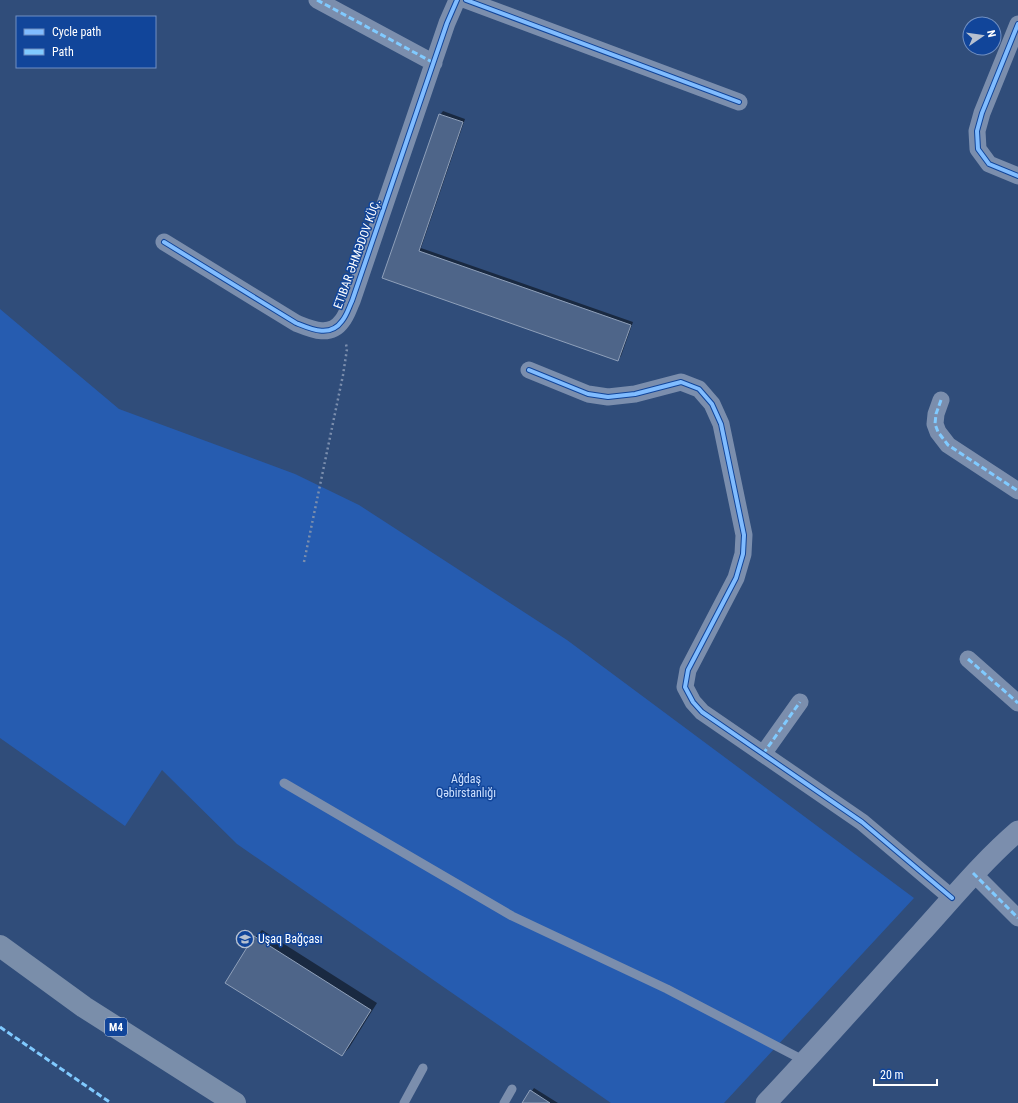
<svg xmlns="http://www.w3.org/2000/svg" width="1018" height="1103" viewBox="0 0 1018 1103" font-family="'Roboto Condensed',sans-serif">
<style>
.green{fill:#265cb0}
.shadow{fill:#0007}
.building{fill:#4e6589;stroke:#8fa0ba}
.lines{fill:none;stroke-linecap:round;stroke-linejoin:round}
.path{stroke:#7b8ead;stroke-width:2.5;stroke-dasharray:2 3;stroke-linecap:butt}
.service{stroke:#7b8ead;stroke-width:9}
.minor{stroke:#7b8ead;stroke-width:17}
.tertiary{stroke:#7b8ead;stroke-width:21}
.trunk{stroke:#7a8eaa;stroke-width:22}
.quiet{stroke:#80caff;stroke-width:3;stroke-dasharray:6 3;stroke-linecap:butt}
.cycleway-casing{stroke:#11459a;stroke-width:6}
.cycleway{stroke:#80bcff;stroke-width:4}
.labels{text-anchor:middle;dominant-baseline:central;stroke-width:3;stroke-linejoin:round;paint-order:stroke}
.shield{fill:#11459a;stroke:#b8c7e1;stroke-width:1}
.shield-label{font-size:11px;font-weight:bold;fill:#fff}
.street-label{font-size:12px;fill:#fff;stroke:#11459a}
.park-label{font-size:12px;fill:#cde0fe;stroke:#11459a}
.poi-label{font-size:12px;fill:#fff;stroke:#11459a;text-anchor:start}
</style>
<rect width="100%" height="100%" fill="#304d7a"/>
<path class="green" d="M0,309L119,409L295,474L359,505L567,640L914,898L724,1103H611L237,844L162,770L125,826L0,738Z"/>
<path class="shadow" d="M443,111L465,119L421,248L633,322L621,356L618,360L384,278L440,115Z
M262,930L377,1003L349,1048L342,1055L255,937Z
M534,1088L558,1103H523Z"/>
<path class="building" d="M439,114L463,122L419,251L631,325L618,361L382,278Z
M254,936L371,1010L342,1056L225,983Z
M530,1090L550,1103H522Z"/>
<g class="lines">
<path class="path" d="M304,562L343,375L347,349L346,344"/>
<path class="service" d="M284,783L512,916L667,989L805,1061
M404,1103L423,1068
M504,1103L512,1089"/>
<path class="minor" d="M317,0L434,63
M466,0L739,102
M1018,24L982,113L977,131L978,149L989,164L1018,176
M164,242L296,323C311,329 330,338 342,321C347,315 349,307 352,301L447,23L457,0
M529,370L588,394L608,397L635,394L681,382L699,389L712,404L721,424L744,535L743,554L736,578L688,670L685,687L693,702L702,712L862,822L952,898
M941,400L936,414L935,424L938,432L948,445L1018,491
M968,659L1018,703
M763,754L800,702
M973,873L1018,918"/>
<path class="tertiary" d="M766,1103C818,1048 868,991 920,934C952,899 982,862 1018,831"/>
<path class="trunk" d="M0,946L84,1007L235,1103"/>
<path class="quiet" d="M317,0L434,63
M941,400L936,414L935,424L938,432L948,445L1018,491
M968,659L1018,703
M763,754L800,702
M973,873L1018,918
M0,1027L111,1103"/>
<defs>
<path id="cycleway" d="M466,0L739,102
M1018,24L982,113L977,131L978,149L989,164L1018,176
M164,242L296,323C311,329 330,338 342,321C347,315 349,307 352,301L447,23L457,0
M529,370L588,394L608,397L635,394L681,382L699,389L712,404L721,424L744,535L743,554L736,578L688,670L685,687L693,702L702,712L862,822L952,898"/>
</defs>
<use href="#cycleway" class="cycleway-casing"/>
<use href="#cycleway" class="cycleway"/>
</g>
<defs>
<symbol id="school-ring" viewBox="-11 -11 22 22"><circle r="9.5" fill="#11459a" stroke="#b7c1d0" stroke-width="1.5"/><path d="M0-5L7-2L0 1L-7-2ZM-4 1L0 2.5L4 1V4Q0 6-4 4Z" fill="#b7c1d0"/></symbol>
</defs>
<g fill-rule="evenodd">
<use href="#school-ring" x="235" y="929" width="20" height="20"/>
</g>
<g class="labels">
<rect class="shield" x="105" y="1018" width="22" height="18" rx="3"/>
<g class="shield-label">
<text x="116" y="1027">M4</text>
</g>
<g class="street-label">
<text transform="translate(357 254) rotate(-70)">ETIBAR ƏHMƏDOV KÜÇ.</text>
</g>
<g class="park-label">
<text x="466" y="779">Ağdaş<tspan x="466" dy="14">Qəbirstanlığı</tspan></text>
</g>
<g class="poi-label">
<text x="258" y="939">Uşaq Bağçası</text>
</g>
</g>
<rect x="16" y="16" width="140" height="52" fill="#11459a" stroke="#708fc2"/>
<rect x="24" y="29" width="20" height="6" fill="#80bcff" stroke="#708fc2"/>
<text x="52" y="36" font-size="12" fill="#ffffff">Cycle path</text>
<rect x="24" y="49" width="20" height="6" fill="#80caff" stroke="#708fc2"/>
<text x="52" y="56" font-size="12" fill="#ffffff">Path</text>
<g transform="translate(982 36) rotate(77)"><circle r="19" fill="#11459a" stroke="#708fc2"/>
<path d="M0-3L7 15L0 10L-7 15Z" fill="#b7c1d0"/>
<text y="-6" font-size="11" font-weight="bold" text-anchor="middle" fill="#ffffff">N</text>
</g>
<path d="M874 1079v6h63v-6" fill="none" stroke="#ffffff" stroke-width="2"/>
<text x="880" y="1079" font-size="12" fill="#ffffff" stroke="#11459a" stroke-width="3" paint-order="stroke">20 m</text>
</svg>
